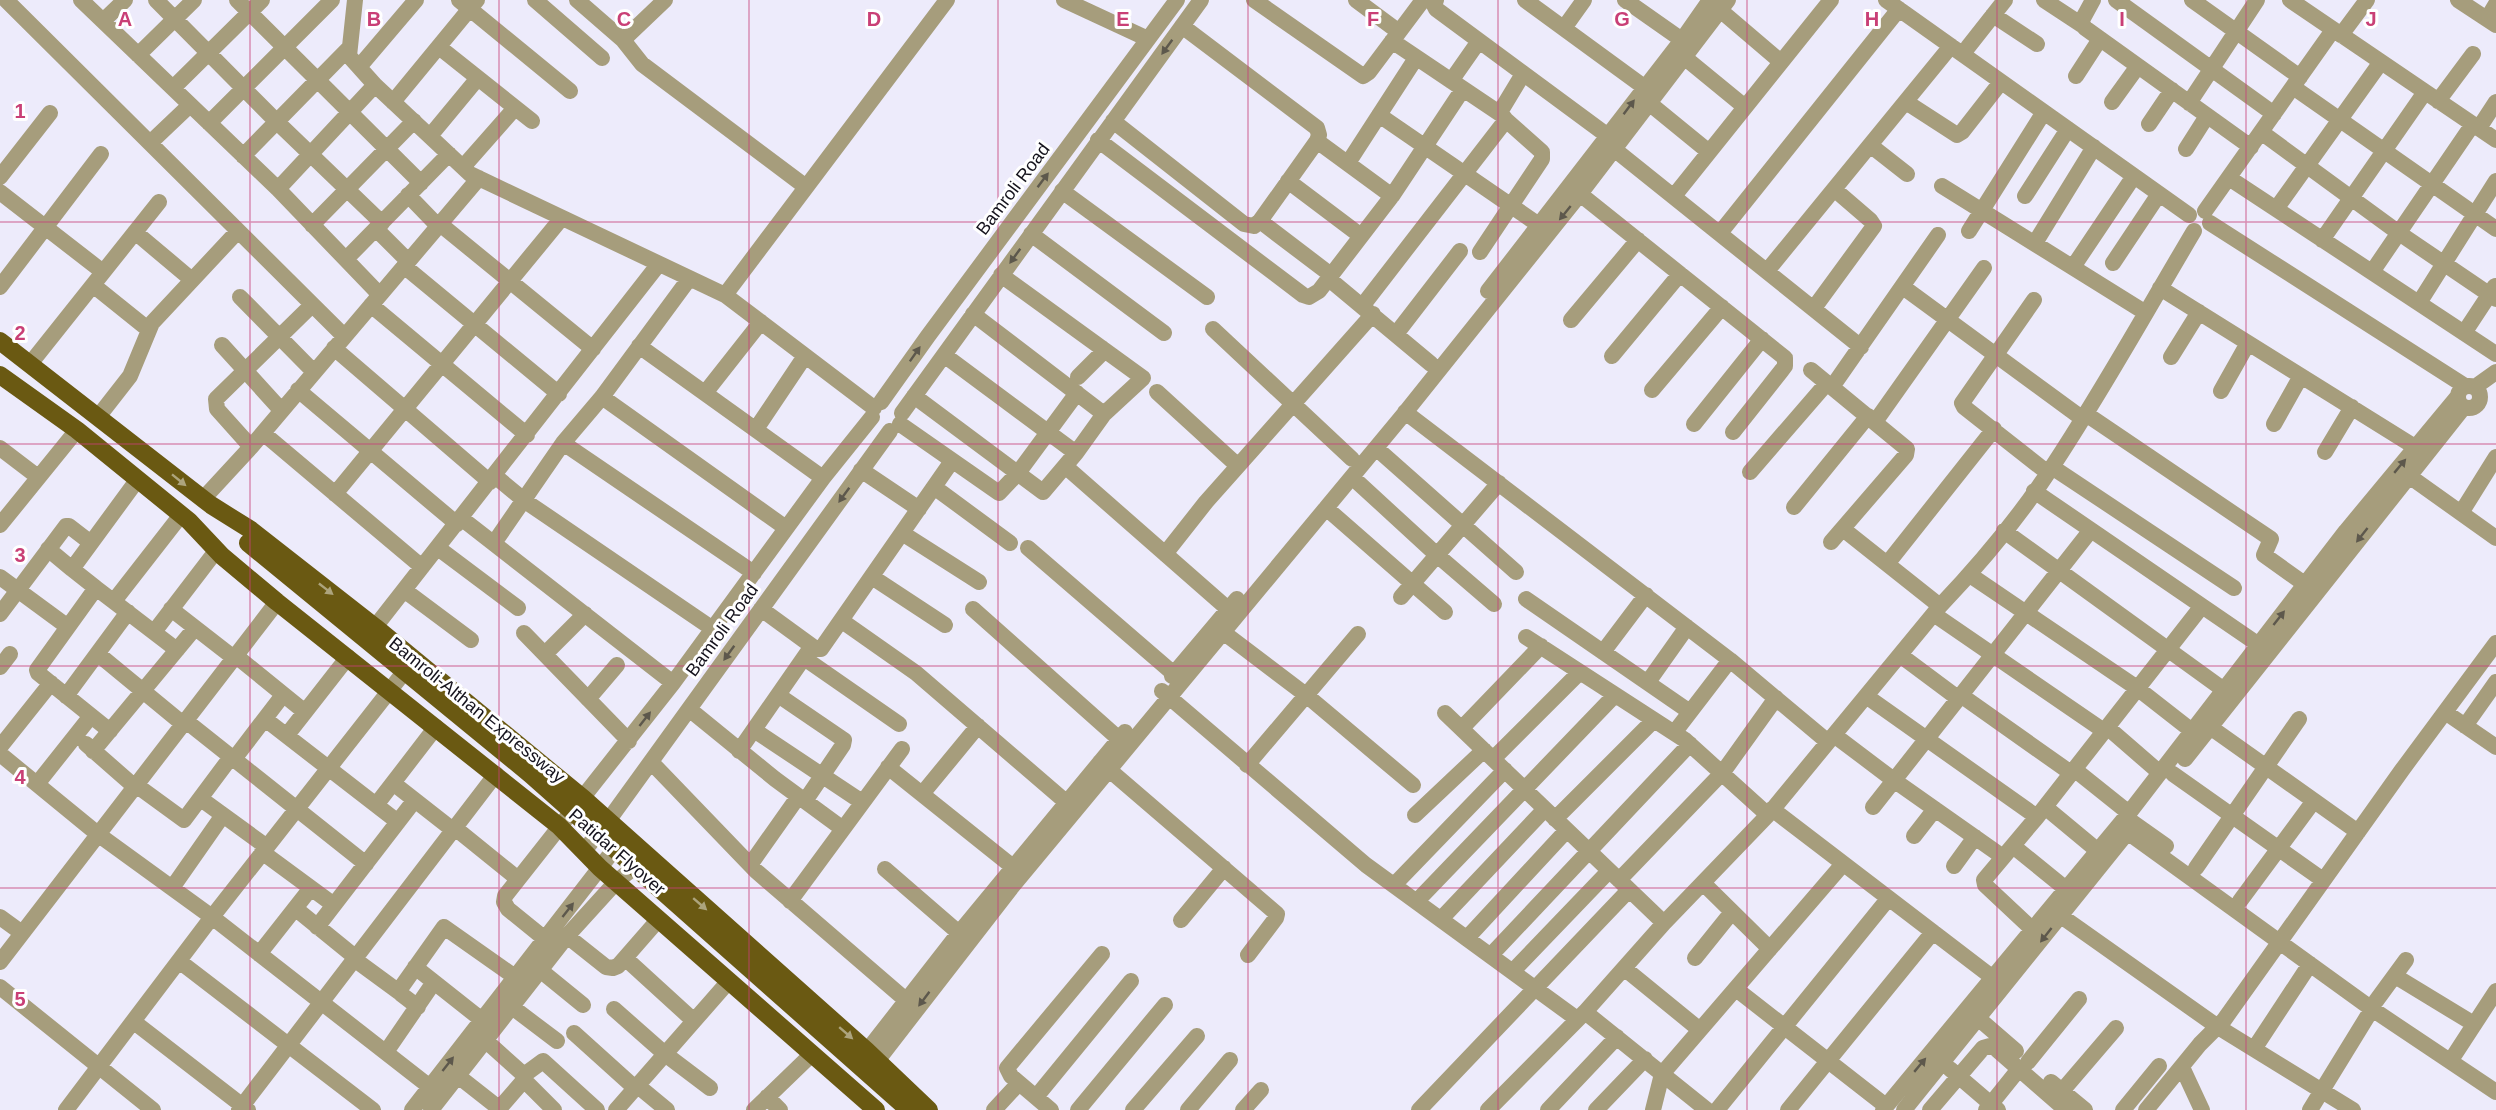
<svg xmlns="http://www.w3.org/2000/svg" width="2496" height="1110" viewBox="0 0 2496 1110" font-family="Arial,sans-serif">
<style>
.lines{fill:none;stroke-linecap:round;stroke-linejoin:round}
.minor{stroke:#a69d7c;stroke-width:16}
.major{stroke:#6a5912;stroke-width:18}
.oneway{fill:#5d584c}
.oneway2{fill:#ada47d}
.grid{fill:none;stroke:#c93f76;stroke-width:1.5;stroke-opacity:0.55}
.labels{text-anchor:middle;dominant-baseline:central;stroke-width:6;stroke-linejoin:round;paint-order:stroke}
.street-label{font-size:18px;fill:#14121c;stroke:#fff}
.grid-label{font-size:20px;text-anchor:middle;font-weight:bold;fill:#c93f76;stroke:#fff;stroke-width:6;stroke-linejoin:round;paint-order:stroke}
</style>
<rect width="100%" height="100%" fill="#edebfb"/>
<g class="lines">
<path class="minor" d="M6,0L344,336
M81,0L278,189L375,85L349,56L355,0
M156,0L277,122L382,223
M237,0L421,183
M459,0L570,91
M535,0L602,58
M577,0L623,40L642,64L806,187
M1064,0L1148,39
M1254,0L1363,76L1369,72L1423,0
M1356,0L1399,32
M1436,0L1434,5L1436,9L1608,136
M1525,0L1644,87
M1625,0L1682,40
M1886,0L2189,215
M2044,0L2082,25
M2093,0L2081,22L2085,28L2251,147
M2116,0L2274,114
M2192,0L2300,77
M2290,0L2496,140
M2458,0L2496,25
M1720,10L1781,62
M1993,15L2037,44
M2487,19L2496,4
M103,21L125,0
M1564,28L1584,0
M2341,35L2367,0
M623,40L665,0
M1392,41L1502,115
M439,47L532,121
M1968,47L2005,0
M138,55L194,0
M1684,57L1745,107
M359,67L416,0
M2076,76L2100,39
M1451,81L1479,41
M375,85L470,174L725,295
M2293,87L2496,229
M173,88L262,0
M2438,101L2473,54
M393,102L477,0
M1906,102L1957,135L1962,132L2001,82
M2112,102L2138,66
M1649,103L1709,152
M2189,103L2257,0
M1379,115L1539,225
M1113,121L1244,224L1254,226L1260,221L1317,141L1319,135L1317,128L1182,26
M209,123L332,0
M2149,124L2172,90
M2479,128L2496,102
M2261,132L2399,233L2496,299
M430,136L478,78
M1098,140L1303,295L1309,297L1319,291L1392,196L1463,89
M1317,141L1392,196
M150,143L190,105
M1870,145L1907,174
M1614,149L1861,347
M2186,149L2207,116
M243,156L348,49
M1348,163L1416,58
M463,167L515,108
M0,177L50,113
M2229,178L2496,354
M1288,181L1361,236
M1942,186L2146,313
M278,189L380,295
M1062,191L1207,297
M0,192L103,272
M1580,194L1785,358V366L1782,370L1733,432
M408,195L438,226
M1674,196L1831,0
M2025,196L2068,129
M2276,209L2381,62
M2205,211L2333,30
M1260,221L1331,275
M2210,223L2465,386
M440,224L593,349
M312,225L414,121
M376,229L408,261
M1969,231L2044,112
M135,232L192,280
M1720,233L1899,9
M1031,234L1164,333
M2322,240L2425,92
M2035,243L2094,147
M1480,252L1542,159V152L1506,120L1500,112L1523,74
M346,259L449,154
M2113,263L2159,194
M404,266L559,394
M2073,267L2134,176
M1767,271L1951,46
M2372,272L2473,124
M1329,279L1431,364
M93,285L149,330
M0,287L101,154
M1903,287L2083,419
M2160,288L2415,447
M1488,291L1682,40L1710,0
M240,297L314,372
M2034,300L1962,403L1964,407L2048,473
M2419,303L2496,181
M371,305L527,435
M1363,305L1506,120
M1814,308L1874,226L1870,220L1834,189
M973,314L1104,414
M1571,320L1638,240
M1213,329L1352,459
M2464,333L2495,286
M1396,334L1460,251
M222,345L281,410
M639,346L823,478
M334,348L490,482
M944,355L1076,453
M1612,356L1680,274
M2171,357L2199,312
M30,364L159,202
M1811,370L1907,449L1906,455L1831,542
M1078,377L1100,355L1102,348
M2458 397a11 11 0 1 1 22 0a11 11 0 1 1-22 0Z
M1832,387L1938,235
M2475,387L2496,372
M298,390L457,524
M1652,390L1722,307
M2221,391L2248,343
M1157,392L1238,466
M705,393L761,322
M914,396L1043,492L1076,453L1104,414L1143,378L1001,275
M602,397L786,528
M881,402L928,336L1177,0
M874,408L725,295L947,0
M1405,412L1730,660L1828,742
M902,413L1201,0
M2086,414L2271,539L2264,555L2313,590
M98,417L130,376L152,323L238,231
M1875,422L1984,268
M900,424L999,493L1018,473L1077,393
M1694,424L1762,339
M2274,424L2301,376
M756,429L805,356
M263,433L422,567
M563,443L754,573
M251,447L217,409L216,399L312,305
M0,448L38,477
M1376,448L1516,572
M2325,452L2352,407
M1065,466L1228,609
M2052,467L2234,588
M861,470L919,509
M1750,472L1827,383
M495,476L525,501L713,629
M2409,476L2496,538
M1352,477L1437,555L1494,604
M934,487L1010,543
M2034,491L2259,645
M335,494L561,219
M203,499L251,447L479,178
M1794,507L1868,416
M1326,508L1445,612
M2461,513L2496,457
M461,518L673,683
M0,525L77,430
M1843,529L1940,606
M2004,531L2224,690
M902,533L979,582
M494,543L563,443L602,397L689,279
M438,548L518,608
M1028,548L1174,674
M48,549L72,569
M1165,554L1206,502L1373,314
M1887,564L1994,429
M1970,575L2137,688L2192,731
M0,577L68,627
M872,577L945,625
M96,588L72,569L138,479
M404,590L471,640
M1401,597L1499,483
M1526,599L1690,712
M114,601L181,515
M171,609L234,658
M761,609L816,649H821L952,461
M973,609L1119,739
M0,614L66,526H69L91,543
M1935,615L2104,731
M842,621L916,673L1066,802
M1215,626L1306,695L1413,785
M375,627L658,265
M154,632L216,551
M524,633L629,741
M1526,637L1685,740L1768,815
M1603,652L1646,595
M98,654L183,724
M545,654L585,614
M1900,655L1959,699
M236,656L305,712
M804,658L899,724
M0,667L10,654
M1172,676L1237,599
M1648,682L1687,627
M1162,691L1366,865L1577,1019
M778,695L844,740L843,745L805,801
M66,696L128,612
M1866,696L2037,817
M1962,696L2071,773
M588,699L617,665
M689,709L775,779L843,829
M2445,712L2496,747
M1445,713L1664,923
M265,719L398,822
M186,721L366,864
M2465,726L2496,682
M2107,727L2160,773
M2210,727L2358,832
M1462,728L1541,646
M754,730L862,802
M110,731L38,673L37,670L96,588L177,650
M1674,733L1730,660
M287,735L348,657
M1834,735L1895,781L2003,857
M86,744L135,787
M0,747L51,683
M93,751L195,628
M739,751L812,646
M0,754L99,835L212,917L430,1087
M234,759L283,695
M1493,759L1580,672
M2185,759L2464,407
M651,762L756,871L907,1001
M1100,762L1277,914L1276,918L1248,955
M1247,765L1358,634
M888,767L1013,867
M2074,769L2129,813
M2173,774L2323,880
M393,783L453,830
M37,784L91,716
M136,785L184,820L231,757
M922,794L978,726
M201,799L267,847
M376,805L436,727
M1873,807L2091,530
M2045,807L2098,851
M1772,809L2001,984
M1415,815L1484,750
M2125,817L2166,846
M1555,819L1654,720
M2119,826L2372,1009L2496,1092
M455,828L518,879
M1914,836L1935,809
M2013,846L2066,889
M584,851L608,821L890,431
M262,852L334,905
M750,865L798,797
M1954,866L1975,837
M2196,868L2299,719
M885,869L959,933
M1619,880L1723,772L1776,698
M1703,883L1770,949
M1394,885L1505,770
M172,888L223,815
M790,901L902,749
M1417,901L1615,695
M2240,901L2313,802
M296,909L355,957
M2061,916L2218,1027L2353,1110
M0,917L22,933
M1441,919L1545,809
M1181,920L1224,868
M317,927L414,801
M2032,929L1985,885L1984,880L2037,817L2202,606
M567,936L606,967L613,968L618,966L659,919
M1467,938L1567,830
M545,939L508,909L504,902L505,896L673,683L823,478L872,417
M259,954L311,888
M1491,955L1690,744
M625,958L694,1021
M1695,958L1732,912
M354,959L399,992
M179,961L373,1110
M0,962L277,602
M415,967L482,1020
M1624,968L1700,1030
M540,970L583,1005
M1513,971L1609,871
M2395,976L2474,1024
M0,987L153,1110
M1736,989L1886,1106
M2376,1001L2406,960
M418,1007L401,994L400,989L444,927L515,977
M512,1007L557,1041
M614,1009L665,1054L710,1088
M1585,1012L1707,1110
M1972,1013L2016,1051
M134,1022L248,1110
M574,1033L635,1088
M485,1040L524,1075V1080L498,1110
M2254,1049L2310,964
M867,1051L959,933L1125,732
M386,1052L434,982
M2455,1054L2496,991
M877,1061L1011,888L1404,414L1580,194L1728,0
M2028,1062L2079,999
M2182,1067L2202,1110
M1950,1069L1998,1110
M524,1075L543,1061L597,1110
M458,1076L500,1109
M524,1080L554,1110
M2051,1082L2085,1110
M638,1086L667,1110
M2062,1091L2116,1028
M767,1097L780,1110
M1036,1097L1131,981
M66,1110L212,917L412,662
M239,1110L496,774
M412,1110L623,838
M431,1110L567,936L617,881L644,860
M616,1110L729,981
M754,1110L812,1054
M994,1110L1019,1083
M1051,1110L1011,1076L1007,1068L1102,954
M1078,1110L1165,1005
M1133,1110L1197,1036
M1188,1110L1230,1060
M1243,1110L1261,1090
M1419,1110L1629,890
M1488,1110L1585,1012L1664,923L1768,815L1940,606C1980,564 2020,516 2052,467C2103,390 2147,310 2194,231
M1548,1110L1617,1037
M1596,1110L1645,1059
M1653,1110L1662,1074L1843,864
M1717,1110L1888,899
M1788,1110L1933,932
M1883,1110L2129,813L2346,531L2458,396
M1904,1110L2127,833
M1930,1110L1983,1048L1990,1046L1995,1048L2066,1110
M1986,1110L2019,1069
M2123,1110L2159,1066
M2146,1110L2200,1044L2224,1020L2402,770L2496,643
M2310,1110L2372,1009"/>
<path class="major" d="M0,341L211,505L251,530L375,627L584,799L867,1051L929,1110
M0,375L77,430L189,521L222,556L277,602L559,826L600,868L876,1110
M248,543L530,774L909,1110"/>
</g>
<defs><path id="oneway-solid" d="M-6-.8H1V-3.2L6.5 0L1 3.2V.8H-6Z" transform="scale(1.5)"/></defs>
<g class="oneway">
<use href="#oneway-solid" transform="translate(1167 47) rotate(126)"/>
<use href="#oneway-solid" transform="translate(1629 107) rotate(-53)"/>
<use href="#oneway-solid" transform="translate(1043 180) rotate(-53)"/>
<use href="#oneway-solid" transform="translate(1565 213) rotate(129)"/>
<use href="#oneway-solid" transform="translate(1015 256) rotate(126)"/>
<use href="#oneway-solid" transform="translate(915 354) rotate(-55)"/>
<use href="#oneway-solid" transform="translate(2400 466) rotate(-50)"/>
<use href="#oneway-solid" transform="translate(844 495) rotate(126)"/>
<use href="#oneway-solid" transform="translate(2362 535) rotate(128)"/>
<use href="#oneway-solid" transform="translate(2279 618) rotate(-52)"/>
<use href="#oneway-solid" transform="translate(729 653) rotate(126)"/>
<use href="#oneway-solid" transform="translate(645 719) rotate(-52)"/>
<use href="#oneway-solid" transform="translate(568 910) rotate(-52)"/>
<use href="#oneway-solid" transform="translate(2046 935) rotate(128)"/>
<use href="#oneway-solid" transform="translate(924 999) rotate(127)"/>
<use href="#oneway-solid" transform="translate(448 1064) rotate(-52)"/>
<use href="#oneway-solid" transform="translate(1920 1065) rotate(-50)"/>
</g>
<g class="oneway2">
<use href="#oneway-solid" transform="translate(179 480) rotate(39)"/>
<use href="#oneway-solid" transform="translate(326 589) rotate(38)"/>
<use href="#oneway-solid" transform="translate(700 904) rotate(41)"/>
<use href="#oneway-solid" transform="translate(846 1033) rotate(41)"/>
</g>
<path class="grid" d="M250,0V1110M499,0V1110M749,0V1110M998,0V1110M1248,0V1110M1498,0V1110M1747,0V1110M1997,0V1110M2246,0V1110M0,222H2496M0,444H2496M0,666H2496M0,888H2496"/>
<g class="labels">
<g class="street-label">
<text transform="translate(1013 189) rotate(-53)">Bamroli Road</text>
<text transform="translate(722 630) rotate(-54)">Bamroli Road</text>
<text transform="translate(477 710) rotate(39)">Bamroli-Althan Expressway</text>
<text transform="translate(617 852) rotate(41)">Patidar Flyover</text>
</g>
</g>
<g class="grid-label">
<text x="125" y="26">A</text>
<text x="374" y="26">B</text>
<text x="624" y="26">C</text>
<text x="874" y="26">D</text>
<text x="1123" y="26">E</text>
<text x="1373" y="26">F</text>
<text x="1622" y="26">G</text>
<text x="1872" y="26">H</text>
<text x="2122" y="26">I</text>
<text x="2371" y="26">J</text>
<text x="20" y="118">1</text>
<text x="20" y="340">2</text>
<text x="20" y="562">3</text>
<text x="20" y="784">4</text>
<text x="20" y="1006">5</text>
</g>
</svg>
